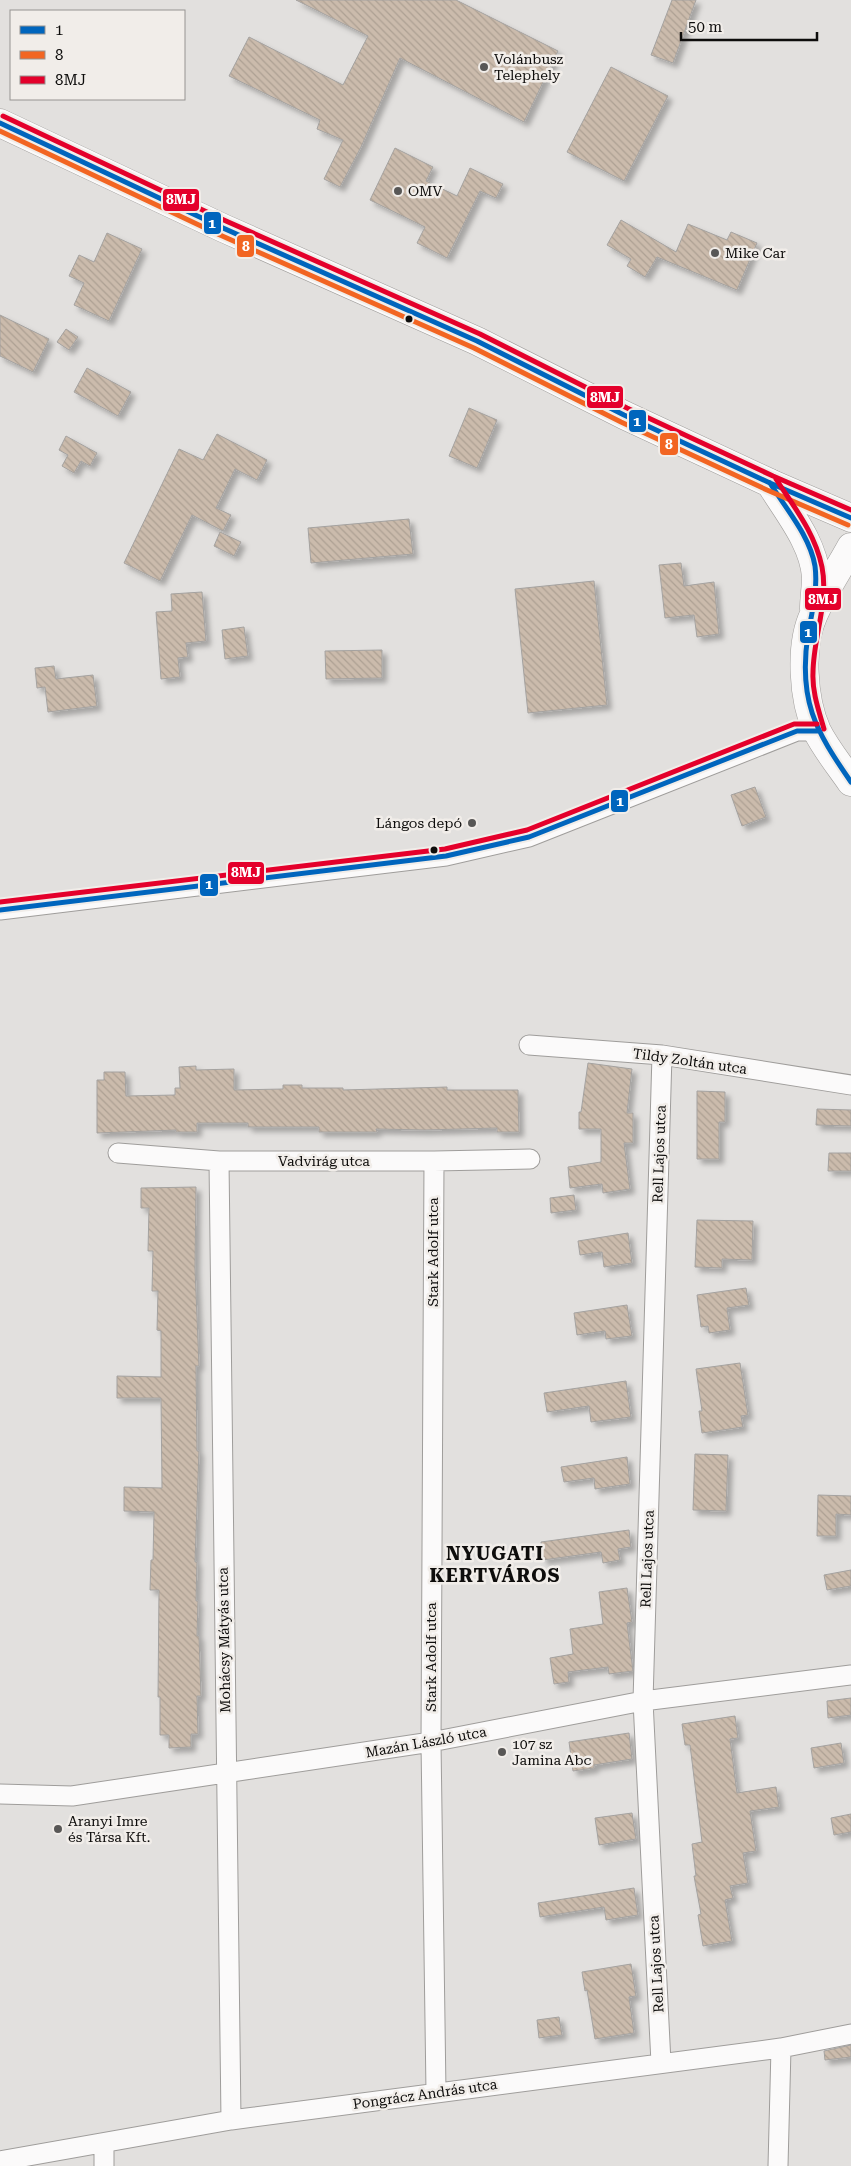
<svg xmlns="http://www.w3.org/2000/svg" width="851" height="2166" viewBox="0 0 851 2166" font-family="'Roboto Serif',serif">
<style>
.building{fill:url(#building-back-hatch);stroke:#a4a2a0;filter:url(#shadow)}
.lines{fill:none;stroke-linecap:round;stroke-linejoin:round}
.street-casing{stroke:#9f9d9b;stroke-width:21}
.secondary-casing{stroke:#9f9d9b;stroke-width:29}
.primary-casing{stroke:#9f9d9b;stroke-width:29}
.street{stroke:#fbfafa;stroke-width:19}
.secondary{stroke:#fbfafa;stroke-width:28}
.primary{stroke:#fbfafa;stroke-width:28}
.bus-1-casing{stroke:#f1ede9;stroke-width:9}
.bus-2-casing{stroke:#f1ede9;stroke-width:9}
.bus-3-casing{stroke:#f1ede9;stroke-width:9}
.bus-1{stroke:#0065bd;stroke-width:5}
.bus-2{stroke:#f26522;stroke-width:5}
.bus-3{stroke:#e4002b;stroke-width:5}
.poi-dot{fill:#585756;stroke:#f1ede9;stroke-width:2}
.bus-dot{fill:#0e0d0c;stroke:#f1ede9;stroke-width:2}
.labels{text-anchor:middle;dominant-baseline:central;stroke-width:5;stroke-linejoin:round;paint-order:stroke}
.poi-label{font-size:14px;fill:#0e0d0c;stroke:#f1ede9;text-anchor:start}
.street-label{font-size:14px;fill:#0e0d0c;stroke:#f1ede9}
.district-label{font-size:19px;font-weight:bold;letter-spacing:1px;fill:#0e0d0c;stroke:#f1ede9}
.line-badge{stroke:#f1ede9;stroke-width:2}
.badge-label{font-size:14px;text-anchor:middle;font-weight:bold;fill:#fff}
</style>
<defs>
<pattern id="building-back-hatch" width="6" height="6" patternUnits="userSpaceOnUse" patternTransform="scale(1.25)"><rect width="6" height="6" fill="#cbbbac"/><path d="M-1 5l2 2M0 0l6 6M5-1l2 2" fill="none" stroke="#ada093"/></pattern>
<filter id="shadow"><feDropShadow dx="4.5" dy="4.5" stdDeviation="2.5" flood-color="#0004"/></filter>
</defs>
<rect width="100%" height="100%" fill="#e2e0de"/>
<path class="building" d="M296,0H456L558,51L524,122L400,58L361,147L340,187L324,179L343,140L317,129L320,120L229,76L249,37L343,85L368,36Z
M672,0H696L673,63L651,55Z
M611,67L668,96L624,181L567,152Z
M395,148L433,167L426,181L457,196L470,168L503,184L496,198L480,191L447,258L417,243L425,227L370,200Z
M621,220L676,252L688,224L727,240L731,232L757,243L737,290L657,257L645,277L627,266L631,259L607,245Z
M107,233L142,249L109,321L74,305L84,283L69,276L79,255L94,262Z
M0,315L49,339L33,372L0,356Z
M66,329L78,337L69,350L57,342Z
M87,368L131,392L118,416L74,392Z
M469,408L497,420L477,468L449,456Z
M217,434L267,460L257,480L235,469L216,508L231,515L223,531L192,515L160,581L124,563L179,449L203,460Z
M66,436L97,453L90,466L81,461L74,473L62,466L68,455L59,450Z
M409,519L413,554L311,563L308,528Z
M220,532L241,542L234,556L214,546Z
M681,563L684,586L714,582L719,634L697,637L694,615L665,618L659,565Z
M594,581L607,705L528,713L515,589Z
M202,592L206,641L186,643L188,657L178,658L180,677L161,679L156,612L172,611L171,594Z
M244,627L248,656L225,659L222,630Z
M382,650V678L326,679L325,651Z
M54,666L56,679L93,675L97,706L48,712L45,687L37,688L35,668Z
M755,787L766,817L742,826L731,795Z
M588,1063L632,1069L627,1113H633V1143H624L630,1189L603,1193L602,1184L570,1188L568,1167L601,1162V1129H579V1112H581Z
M196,1066V1070L234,1069V1090L283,1089V1085H302V1088H343V1090L447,1087V1090H518L519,1132H497V1128L425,1130L376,1129L377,1132H319V1127H248V1123H197V1132H176V1130L97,1133V1080H104V1072H125L126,1096L175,1095V1088H180L179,1067Z
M697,1091L725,1092V1122H719V1159H697Z
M817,1109L851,1110V1126L816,1125Z
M829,1153H851V1171H828Z
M196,1187L195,1268L199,1366H196L197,1451H199L195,1562H197L196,1601H198L197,1636H199L201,1696H197L198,1734H191V1747L169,1748V1735H160V1697H158L159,1590H150L151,1560H153L154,1512L124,1511V1487L162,1488L161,1398H117V1376L161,1377V1331L157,1330L158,1291H152L153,1251H148L149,1208H141V1188Z
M574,1195L576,1210L551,1213L550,1198Z
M697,1220L753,1221L752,1260L722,1259V1268L695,1267Z
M628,1233L632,1263L604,1267L602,1252L580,1255L578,1241Z
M746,1288L749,1305L727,1308L730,1330L709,1333L708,1326L701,1327L697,1295Z
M627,1305L632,1336L606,1339L605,1331L577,1335L574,1313Z
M740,1363L748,1415L741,1416L743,1427L702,1433L699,1411H702L696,1369Z
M626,1381L631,1417L591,1422L589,1406L547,1412L544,1393Z
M695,1454L728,1455L726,1511L693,1510Z
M627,1457L630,1484L595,1489L594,1478L564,1482L561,1467Z
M818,1495L851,1496V1515L836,1514V1536H817Z
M629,1530L631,1547L618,1549L620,1560L603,1563L601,1552L543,1560L541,1542Z
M851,1570V1586L827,1590L824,1575Z
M627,1588L632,1622L627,1623L633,1671L609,1674L608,1667L568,1672L569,1682L554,1684L550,1658L573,1654L570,1629L603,1624L599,1592Z
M851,1698V1715L828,1718L827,1701Z
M735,1716L738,1738L730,1739L737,1793L776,1787L779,1807L750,1811L756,1851L743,1853L748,1883L730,1886L733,1898L725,1900L732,1941L703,1946L698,1915L701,1914L694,1876H696L692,1844L702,1842L690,1745H685L682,1724Z
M629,1733L632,1759L594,1765V1768L573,1771L569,1742Z
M841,1743L844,1763L814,1768L811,1748Z
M632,1813L636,1839L599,1845L595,1818Z
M851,1814V1832L834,1835L831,1818Z
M634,1888L638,1915L606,1920L604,1907L540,1917L538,1903Z
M631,1964L636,1996L629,1997L634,2033L595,2039L587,1990L585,1991L582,1972Z
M559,2017L562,2035L539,2038L537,2020Z
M851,2045V2057L825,2060L824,2051Z"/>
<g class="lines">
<defs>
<path id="street" d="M0,910L446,856L529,837L797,731H817
M529,1045L662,1055L851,1085
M118,1153L219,1161H434L530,1159
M219,1161L231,2120
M434,1161L431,1742L436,2092
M0,1794L72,1796L431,1742L643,1701L851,1675
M661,2063L643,1701L662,1055
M0,2161L231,2120L781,2048L851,2034
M104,2166V2143
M778,2166L781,2048"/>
<path id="secondary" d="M770,483C787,511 814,543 816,577C816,588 814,598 814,609
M851,547C839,569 824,591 814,614C799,645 803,700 817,731C826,749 840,766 851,782"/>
<path id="primary" d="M0,123L223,228L477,341L624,415L770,483L851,518"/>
</defs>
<use href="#street" class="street-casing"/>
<use href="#secondary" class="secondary-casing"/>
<use href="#primary" class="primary-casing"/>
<use href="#street" class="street"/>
<use href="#secondary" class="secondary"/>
<use href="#primary" class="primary"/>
<defs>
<path id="bus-1" d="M0,123L223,228L477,341L624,415L770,483L851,518
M770,483C786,509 810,536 815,566C818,589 812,612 808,634C798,700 815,730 851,782
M0,910L446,856L529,837L797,731H817"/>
<path id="bus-2" d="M0,131L220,235L474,348L621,422L767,490L848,525"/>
<path id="bus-3" d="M3,116L226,221L480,334L627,408L773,476L851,510
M776,479C794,507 815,533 822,567C829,602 813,638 813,673C812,692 819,711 824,729
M0,902L445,849L527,830L794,724H817"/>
</defs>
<use href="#bus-1" class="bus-1-casing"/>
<use href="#bus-2" class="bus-2-casing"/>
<use href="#bus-3" class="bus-3-casing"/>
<use href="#bus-1" class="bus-1"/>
<use href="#bus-2" class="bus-2"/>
<use href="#bus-3" class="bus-3"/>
</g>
<g class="poi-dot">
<circle cx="484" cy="67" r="5"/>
<circle cx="398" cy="191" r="5"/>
<circle cx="715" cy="253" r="5"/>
<circle cx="472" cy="823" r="5"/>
<circle cx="502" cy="1752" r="5"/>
<circle cx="58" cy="1829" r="5"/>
</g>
<g class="bus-dot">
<circle cx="409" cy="319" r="4.5"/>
<circle cx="434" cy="850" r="4.5"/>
</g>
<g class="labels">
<g class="poi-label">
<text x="494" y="59">Volánbusz<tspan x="494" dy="16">Telephely</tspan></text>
<text x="408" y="191">OMV</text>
<text x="725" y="253">Mike Car</text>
<text x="462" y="823" text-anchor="end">Lángos depó</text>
<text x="512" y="1744">107 sz<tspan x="512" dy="16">Jamina Abc</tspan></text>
<text x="68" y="1821">Aranyi Imre<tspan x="68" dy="16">és Társa Kft.</tspan></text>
</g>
<g class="street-label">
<text transform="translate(690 1061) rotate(8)">Tildy Zoltán utca</text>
<text transform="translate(659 1154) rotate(-88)">Rell Lajos utca</text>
<text x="324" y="1161">Vadvirág utca</text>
<text transform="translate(433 1252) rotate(-90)">Stark Adolf utca</text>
<text transform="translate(647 1559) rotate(-88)">Rell Lajos utca</text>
<text transform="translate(224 1640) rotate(-91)">Mohácsy Mátyás utca</text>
<text transform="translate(431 1657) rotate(-90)">Stark Adolf utca</text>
<text transform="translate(426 1742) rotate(-10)">Mazán László utca</text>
<text transform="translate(656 1964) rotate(-93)">Rell Lajos utca</text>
<text transform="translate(425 2094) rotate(-8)">Pongrácz András utca</text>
</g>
<g class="district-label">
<text x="495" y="1553">NYUGATI<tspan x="495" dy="22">KERTVÁROS</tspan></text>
</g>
</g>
<g class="line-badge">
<rect x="162" y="188" width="38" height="24" rx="5" fill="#e4002b"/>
<rect x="203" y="211" width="19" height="24" rx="5" fill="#0065bd"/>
<rect x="236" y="234" width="19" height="24" rx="5" fill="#f26522"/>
<rect x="586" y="385" width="38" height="24" rx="5" fill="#e4002b"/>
<rect x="628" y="409" width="19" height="24" rx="5" fill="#0065bd"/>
<rect x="659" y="432" width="20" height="24" rx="5" fill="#f26522"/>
<rect x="804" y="587" width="38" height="24" rx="5" fill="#e4002b"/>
<rect x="799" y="620" width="19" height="24" rx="5" fill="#0065bd"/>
<rect x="610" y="789" width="19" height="24" rx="5" fill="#0065bd"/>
<rect x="227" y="861" width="38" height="24" rx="5" fill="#e4002b"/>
<rect x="199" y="873" width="20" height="24" rx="5" fill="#0065bd"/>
</g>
<g class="badge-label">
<text x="181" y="204">8MJ</text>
<text x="212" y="228">1</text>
<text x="246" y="251">8</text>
<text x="605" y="402">8MJ</text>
<text x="637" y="426">1</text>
<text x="669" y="449">8</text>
<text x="823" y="604">8MJ</text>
<text x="808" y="637">1</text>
<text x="620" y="806">1</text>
<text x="246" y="877">8MJ</text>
<text x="209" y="889">1</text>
</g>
<rect x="10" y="10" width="175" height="90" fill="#f1ede9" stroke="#969391"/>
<rect x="20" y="26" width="25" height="8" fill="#0065bd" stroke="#969391"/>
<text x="55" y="35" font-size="15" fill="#0e0d0c">1</text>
<rect x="20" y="51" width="25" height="8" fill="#f26522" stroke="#969391"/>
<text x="55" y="60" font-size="15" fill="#0e0d0c">8</text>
<rect x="20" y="76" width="25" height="8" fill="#e4002b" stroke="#969391"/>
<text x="55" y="85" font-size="15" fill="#0e0d0c">8MJ</text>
<path d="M681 32v8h136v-8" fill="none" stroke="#0e0d0c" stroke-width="2.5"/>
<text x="688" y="32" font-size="15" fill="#0e0d0c" stroke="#f1ede9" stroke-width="4" paint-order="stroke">50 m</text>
</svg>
